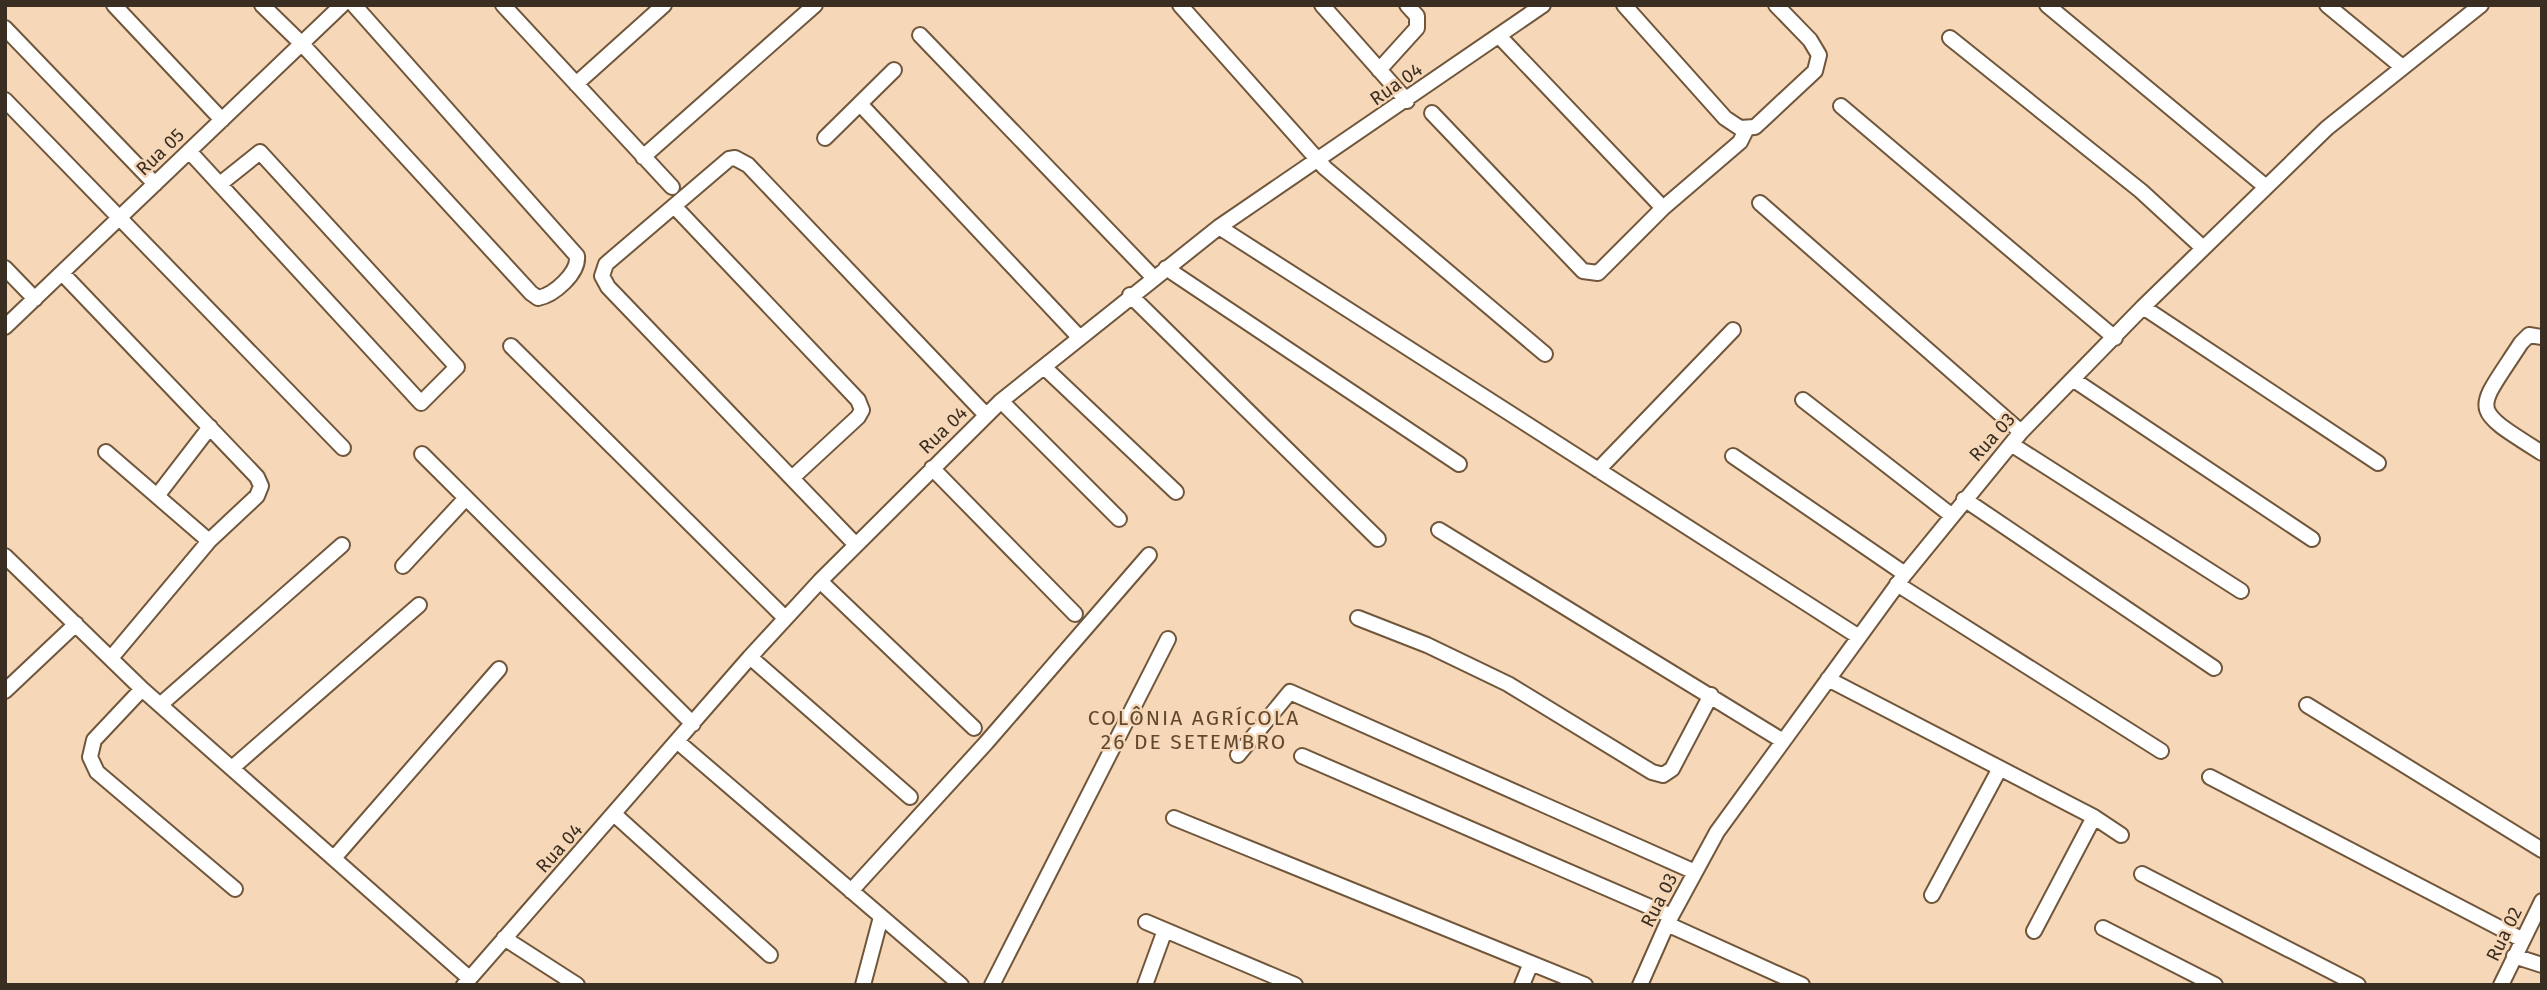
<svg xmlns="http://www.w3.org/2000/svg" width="2547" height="990" viewBox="0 0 2547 990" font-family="'Fira Sans',sans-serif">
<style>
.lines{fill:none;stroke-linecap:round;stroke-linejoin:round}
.minor-casing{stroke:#70563b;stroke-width:18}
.minor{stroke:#fff;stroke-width:14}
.labels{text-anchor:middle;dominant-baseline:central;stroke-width:5;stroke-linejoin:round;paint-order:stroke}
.street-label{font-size:19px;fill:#3a2e22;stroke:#f6d8b9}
.neighbourhood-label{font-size:21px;letter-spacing:2px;fill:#62492e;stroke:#f6d8b9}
</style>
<rect width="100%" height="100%" fill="#f6d8b9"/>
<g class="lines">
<defs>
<path id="minor" d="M114,5L222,120
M262,5L302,44L531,293L538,298C554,295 579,273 577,256L354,5
M503,5L672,187
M1180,5L1325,168L1545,354
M1322,5L1407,101
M1624,5L1725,118L1740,128L1755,127L1815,71L1819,55L1810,40L1776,5
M2047,5L2266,187
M2327,5L2401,66
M5,28L155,184
M920,35L1153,277
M1499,36L1663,208L1740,142L1747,128
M1950,38L2141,191L2203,248
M1379,70L1417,28V16L1407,5
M576,84L664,5
M5,100L343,448
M861,105L1079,337
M1841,106L2115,338
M1432,113L1583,271L1598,273L1663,208
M825,138L894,70
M189,151L421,403L457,367L260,152L220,184
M643,157L815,5
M1760,203L2021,432
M674,206L858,400L862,410L858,417L792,478
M1219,227L1859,637
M5,268L35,299
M1166,268L1459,464
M62,273L257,477L261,486L257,496L209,541L111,658
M1130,295L1378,539
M2143,307L2378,463
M5,327L342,5
M2542,337L2529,335L2521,343C2475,414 2468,406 2542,453
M511,346L785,618
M1044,367L1176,492
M2074,380L2312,539
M1803,400L1951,515
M1001,401L1119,519
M2011,444L2241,591
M106,452L209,541
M422,454L693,724
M1733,456L1905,574
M932,468L1075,614
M1598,470L1733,330
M157,496L210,427
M1964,499L2214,668
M1439,530L1783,741
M856,545L608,287L602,276L606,264L729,159L735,158L748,165L986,415
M5,556L142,689L469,978
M403,566L466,498
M820,581L974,728
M1897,584L2161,751
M1358,618L1427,645L1508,684L1652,772L1663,775L1672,769L1711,695
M750,657L910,797
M1828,679L2094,817L2121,835
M142,689L94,740L90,757L97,772L235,889
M5,691L76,624
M160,705L342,545
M2307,705L2542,850
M678,742L961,985
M1238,755L1290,692L1695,872
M1302,756L1671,916
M232,768L419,605
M2210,777L2521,939
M614,814L770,955
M1174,818L1585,985
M334,858L499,669
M2142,874L2358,985
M851,891L986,743L1149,555
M1932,895L1999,770
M1146,922L1295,985
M1667,924L1802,985
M2103,928L2215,985
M2034,931L2094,817
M504,938L577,985
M2514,956L2542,965
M464,985L750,657L820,581L1001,401L1219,227L1543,5
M863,985L881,917
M992,985L1168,639
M1145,985L1165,930
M1522,985L1531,963
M1640,985L1667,924L1717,832L1905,574L2021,432L2143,307L2327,128L2481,5
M2501,985L2542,901"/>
</defs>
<use href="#minor" class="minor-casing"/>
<use href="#minor" class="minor"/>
</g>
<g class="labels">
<g class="street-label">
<text transform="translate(1396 84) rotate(-35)">Rua 04</text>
<text transform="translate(160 152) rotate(-44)">Rua 05</text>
<text transform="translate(943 430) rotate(-44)">Rua 04</text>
<text transform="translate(1992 437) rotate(-48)">Rua 03</text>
<text transform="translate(559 848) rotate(-48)">Rua 04</text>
<text transform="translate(1659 900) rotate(-63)">Rua 03</text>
<text transform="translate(2504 934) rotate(-64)">Rua 02</text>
</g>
<g class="neighbourhood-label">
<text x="1194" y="718">COLÔNIA AGRÍCOLA<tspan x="1194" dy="24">26 DE SETEMBRO</tspan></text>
</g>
</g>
<rect width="2547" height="990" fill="none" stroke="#3a2e22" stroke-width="14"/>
</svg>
